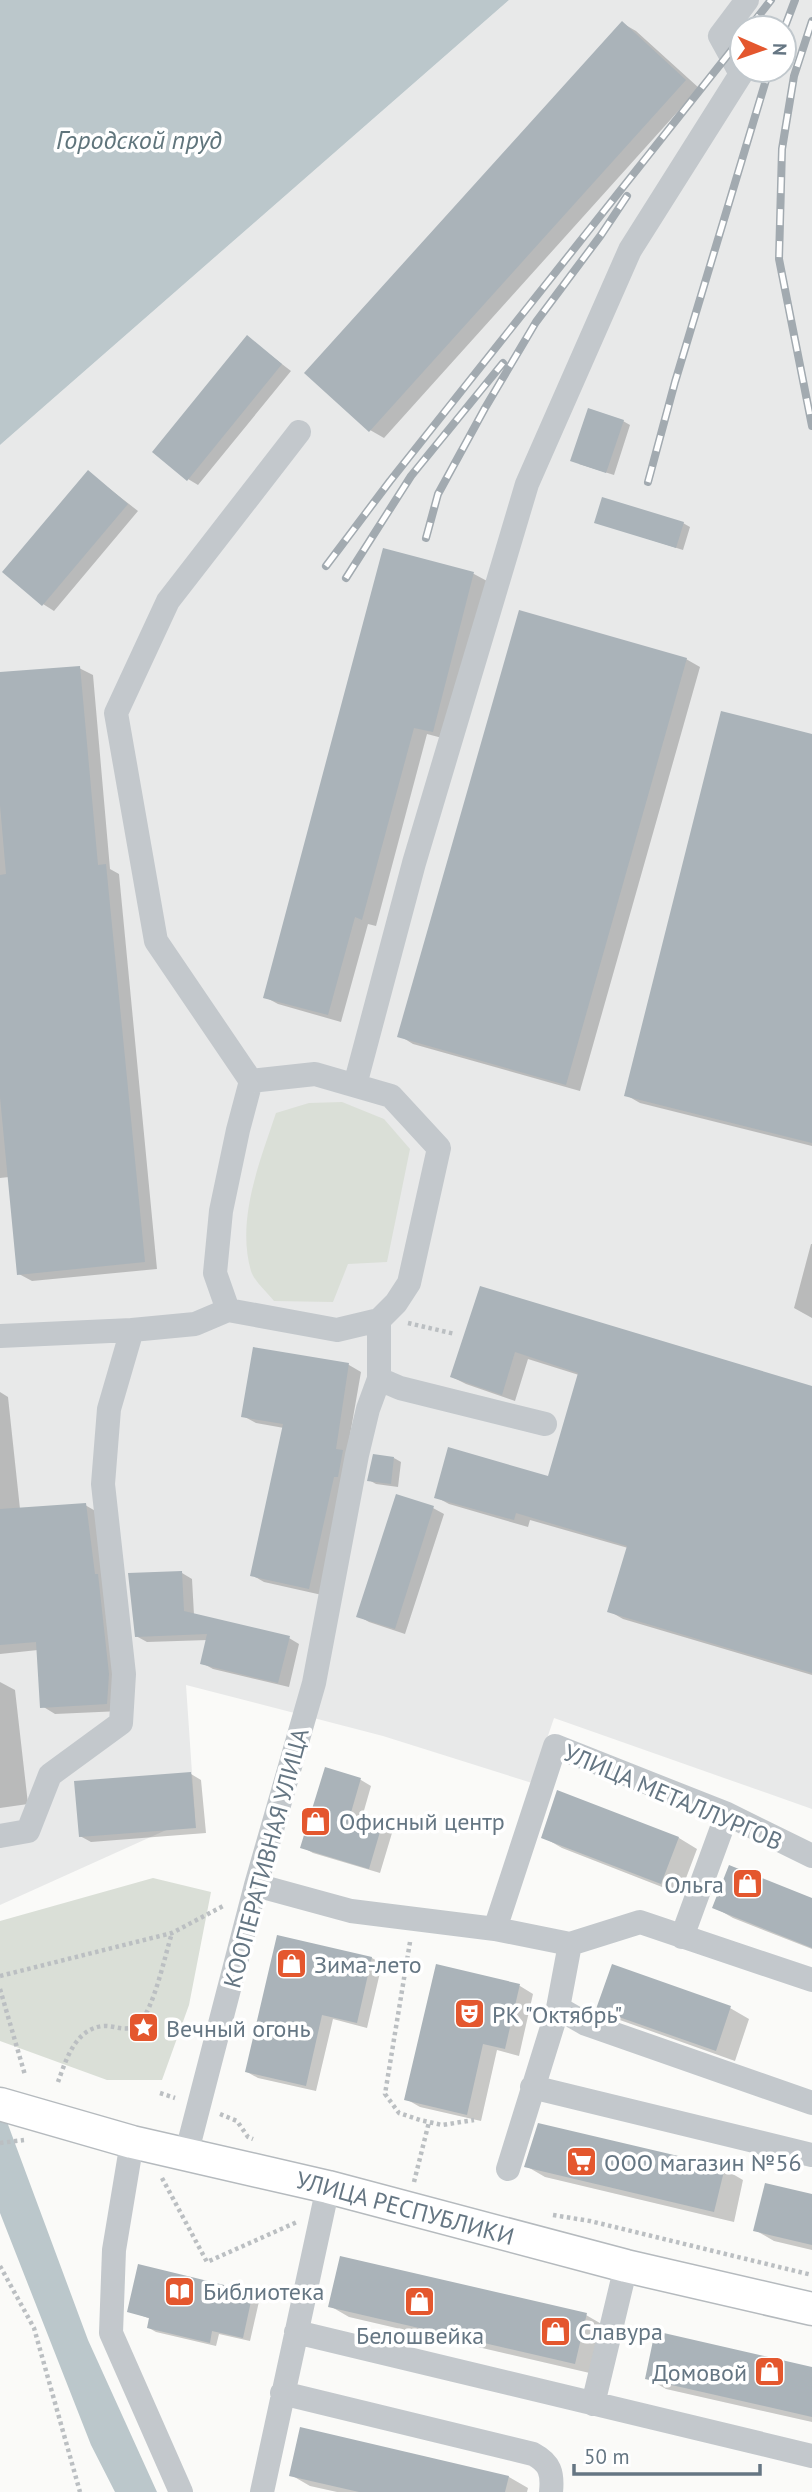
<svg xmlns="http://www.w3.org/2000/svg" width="812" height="2492" viewBox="0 0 812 2492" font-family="'PT Sans',sans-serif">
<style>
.built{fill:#e8e9e9;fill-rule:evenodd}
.green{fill:#dadfd7}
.water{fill:#bbc7cb}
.shadow{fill:#0003}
.building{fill:#aab3b9}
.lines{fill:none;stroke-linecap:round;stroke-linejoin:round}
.major-casing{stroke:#b5babe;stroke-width:35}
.path{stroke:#bbbfc2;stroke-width:4.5;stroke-dasharray:3.5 3.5;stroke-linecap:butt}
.minor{stroke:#c3c8cc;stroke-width:24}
.major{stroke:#fff;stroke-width:32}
.rail-casing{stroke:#a2aab0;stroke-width:8}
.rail{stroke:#fff;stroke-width:5;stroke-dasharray:16;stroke-linecap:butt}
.labels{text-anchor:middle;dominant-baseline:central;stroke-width:7;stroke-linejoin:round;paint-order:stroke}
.street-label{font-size:24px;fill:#657683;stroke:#fff}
.poi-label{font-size:24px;fill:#657683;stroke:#fff;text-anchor:start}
.water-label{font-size:26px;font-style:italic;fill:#60757c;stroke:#fff}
</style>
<rect width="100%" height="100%" fill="#fafaf8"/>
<path class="built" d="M509,0H812V1809L554,1718L532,1783L383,1736L186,1685L195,1817L0,1905V445ZM742,28H784V70H742Z"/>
<path class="green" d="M342,1102L384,1119L410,1149L387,1262L348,1264L333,1302L274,1301C267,1292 254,1281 251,1271C236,1220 260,1161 276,1113L309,1103Z
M153,1878L211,1892L189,2005L162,2080H107L0,2041V1921Z"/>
<path class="water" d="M0,0H509L0,445Z
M0,2103L88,2340L157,2492H115L91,2445L0,2213Z"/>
<path class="shadow" d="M622,23L636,31L699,88L384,438L370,430Z
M247,337L291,371L198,485L188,479Z
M623,421L630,425L614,475L579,464Z
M88,472L138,511L54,611L43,604Z
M596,522L683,523L690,527L683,550Z
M384,551L474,574L487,581L446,739L427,734L376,926L368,924L341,1022L278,1004L265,997Z
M686,659L700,667L580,1091L413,1044L400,1036Z
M79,668L93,675L110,869L119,874L157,1269L32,1281L19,1274L9,1177L0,1178V674Z
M812,736V1146L640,1103L626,1095Z
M811,1244H812V1318L794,1308Z
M481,1288L812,1387V1675L623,1619L609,1611L628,1548L530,1520L528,1527L449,1504L436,1497L549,1478L579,1375L528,1359L515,1401L466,1384L452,1377Z
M254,1349L349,1365L361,1372L322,1595L264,1582L252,1575L284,1428L256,1423L243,1416Z
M0,1392L8,1397L20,1509L85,1505L99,1513L121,1711L55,1714L42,1706L38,1650L0,1654Z
M394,1458L401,1462L398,1487L376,1484L369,1480Z
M433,1508L444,1514L405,1634L369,1622L358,1616Z
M182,1573L192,1579L194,1615L289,1638L299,1644L289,1687L213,1669L202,1663L208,1640L147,1642L136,1636Z
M0,1682L15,1690L28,1804L0,1808Z
M326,1769L361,1780L371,1786L361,1821L381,1827L392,1833L380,1873L313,1853L302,1847Z
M191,1774L201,1780L206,1833L91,1842L80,1836Z
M543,1837L679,1838L697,1849L680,1894L562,1848Z
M812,1900V1949L733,1918L714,1907Z
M279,1937L372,1958L382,1964L367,2028L333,2019L316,2091L258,2078L247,2072Z
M437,1966L520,1986L533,1994L519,2056L497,2050L481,2121L420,2107L406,2099Z
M613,1966L730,2008L749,2019L735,2061L617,2019L598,2008Z
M526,2166L724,2169L743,2180L734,2222L545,2177Z
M812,2196V2250L774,2241L755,2230Z
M139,2266L253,2293L260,2297L250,2341L219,2334L216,2346L156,2332L149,2328L151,2319L129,2311Z
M330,2306L586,2315L605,2326L594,2374L349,2317Z
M812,2368V2422L666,2389L647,2378Z
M301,2429L509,2477L528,2488L527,2492H337L310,2486L291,2475Z"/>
<path class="building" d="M622,21L686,80L369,432L304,373Z
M247,335L282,364L187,481L152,452Z
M588,408L624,420L606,473L570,461Z
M88,470L128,504L42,606L2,572Z
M602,497L684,522L676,548L594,523Z
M383,548L474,572L433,732L414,728L362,920L355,917L328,1015L263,998Z
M519,610L687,658L566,1085L397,1037Z
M80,666L98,865L106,864L145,1262L17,1275L0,1097V875L6,874L0,805V672Z
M721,711L812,734V1143L624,1096Z
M480,1286L812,1386V1673L607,1612L627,1546L516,1513L514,1520L434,1498L448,1447L548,1476L578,1373L515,1352L502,1395L450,1377Z
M253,1347L349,1363L336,1449L343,1450L338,1477H334L309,1589L250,1576L283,1424L241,1417Z
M373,1454L394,1457L391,1484L367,1481Z
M396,1494L434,1506L395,1629L356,1617Z
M86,1503L95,1574H98L109,1674L107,1704L40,1708L36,1642L0,1645V1509Z
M182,1571L184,1611L290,1636L278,1683L200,1664L207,1634L135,1637L128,1573Z
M325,1767L361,1778L350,1816L382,1825L369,1869L300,1848Z
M191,1772L196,1828L79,1837L74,1781Z
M557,1790L679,1837L661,1884L541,1838Z
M729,1865L812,1898V1948L712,1908Z
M277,1935L372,1957L357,2023L322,2015L306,2086L245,2072Z
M436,1964L520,1984L505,2049L483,2044L467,2115L404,2100Z
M612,1964L731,2006L716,2051L596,2009Z
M538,2123L725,2167L714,2212L524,2167Z
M765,2183L812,2194V2245L753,2231Z
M340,2256L587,2313L575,2364L328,2307Z
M138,2264L253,2292L243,2338L212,2331L210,2343L147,2328L149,2318L127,2312Z
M655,2331L812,2367V2417L645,2379Z
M300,2427L509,2476L505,2492H359L289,2476Z"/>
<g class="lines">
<defs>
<path id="major" d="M0,2104L132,2142L328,2187L626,2266L812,2309"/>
</defs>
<use href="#major" class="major-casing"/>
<path class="path" d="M408,1323L455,1334
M410,1942L385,2094L399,2113L420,2120L442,2125L474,2120
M0,1976L172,1933L225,1905
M0,1989L25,2075
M58,2082C66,2060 75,2029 103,2026C116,2025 127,2034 139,2023C154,2009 165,1955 172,1933
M160,2093L175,2098
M220,2114L237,2121L248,2137L253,2139
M0,2143L24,2140
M162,2178L207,2262L297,2222
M414,2182L429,2122
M553,2215L590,2221L812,2275
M0,2266L34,2328L80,2492"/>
<path class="minor" d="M299,432L168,601L116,713L156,941L251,1081L315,1074L391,1096L439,1148L409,1283L396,1303L379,1320
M355,1085L414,863L527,484L630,250L741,74L720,36L747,0
M228,1310L215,1273L221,1211L238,1130L251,1081
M0,1336L132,1330
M0,1836L28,1831L50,1775L121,1723L124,1674L103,1484L109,1409L132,1330L195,1324L228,1310L337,1330L379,1320V1379L400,1388L545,1424
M256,1885L351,1911L495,1929L570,1944L640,1922L812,1980
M495,1929L555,1746L727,1814L812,1856
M682,1937L727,1814
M558,2008L586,2024L812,2103
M532,2087L812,2155
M132,2142L114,2250L111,2333L181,2492
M186,2155L256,1885L314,1683L357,1455L368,1409L379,1379
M508,2169L558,2008L570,1944
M296,2332L812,2456
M282,2393L533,2454C550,2463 553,2473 551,2492
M593,2404L626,2266
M262,2492L328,2187"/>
<use href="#major" class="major"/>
<defs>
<path id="rail" d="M812,21L794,76L782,149L779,259L812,426
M749,28L771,0
M784,29L795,0
M648,482L675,382L769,70
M426,538L438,494L485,408L536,322L601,235L627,196
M326,566L390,481L742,37
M346,578L411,476L503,363"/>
</defs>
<use href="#rail" class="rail-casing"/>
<use href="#rail" class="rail"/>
</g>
<defs>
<symbol id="shop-square" viewBox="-11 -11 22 22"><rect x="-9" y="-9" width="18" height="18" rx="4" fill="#e4572e" stroke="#fff"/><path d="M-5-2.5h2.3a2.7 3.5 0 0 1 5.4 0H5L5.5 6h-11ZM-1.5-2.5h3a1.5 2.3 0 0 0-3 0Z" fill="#fff"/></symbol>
<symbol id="theatre-square" viewBox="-11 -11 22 22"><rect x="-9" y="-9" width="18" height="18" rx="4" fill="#e4572e" stroke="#fff"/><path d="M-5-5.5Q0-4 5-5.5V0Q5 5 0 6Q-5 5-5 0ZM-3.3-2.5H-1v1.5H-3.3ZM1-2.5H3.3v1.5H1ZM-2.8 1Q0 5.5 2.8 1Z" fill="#fff"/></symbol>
<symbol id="sight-square" viewBox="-11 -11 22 22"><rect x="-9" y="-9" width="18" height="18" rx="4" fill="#e4572e" stroke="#fff"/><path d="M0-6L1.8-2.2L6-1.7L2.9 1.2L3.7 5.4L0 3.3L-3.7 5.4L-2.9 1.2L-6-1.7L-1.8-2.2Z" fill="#fff"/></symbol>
<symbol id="supermarket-square" viewBox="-11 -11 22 22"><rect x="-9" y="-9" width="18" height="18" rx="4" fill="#e4572e" stroke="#fff"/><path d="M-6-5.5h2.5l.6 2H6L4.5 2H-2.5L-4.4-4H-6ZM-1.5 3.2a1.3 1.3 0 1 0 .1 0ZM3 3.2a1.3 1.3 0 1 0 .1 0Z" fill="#fff"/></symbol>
<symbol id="library-square" viewBox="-11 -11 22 22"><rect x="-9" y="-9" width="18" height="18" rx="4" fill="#e4572e" stroke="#fff"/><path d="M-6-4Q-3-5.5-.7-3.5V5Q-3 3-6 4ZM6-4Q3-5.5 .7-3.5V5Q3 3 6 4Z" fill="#fff"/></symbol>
</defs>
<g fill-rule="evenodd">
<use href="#shop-square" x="298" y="1804" width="35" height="35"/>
<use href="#shop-square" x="730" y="1866" width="35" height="35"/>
<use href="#shop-square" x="274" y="1946" width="35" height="35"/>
<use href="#theatre-square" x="452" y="1996" width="35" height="35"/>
<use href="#sight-square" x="126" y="2010" width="35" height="35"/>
<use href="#supermarket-square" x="564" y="2144" width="35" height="35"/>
<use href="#library-square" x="162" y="2274" width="35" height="35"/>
<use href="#shop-square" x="402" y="2284" width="35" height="35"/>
<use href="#shop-square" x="538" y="2314" width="35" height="35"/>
<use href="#shop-square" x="752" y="2354" width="35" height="35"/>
</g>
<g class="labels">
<g class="street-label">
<text transform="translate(673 1797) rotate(23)">УЛИЦА МЕТАЛЛУРГОВ</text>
<text transform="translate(266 1858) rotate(-75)">КООПЕРАТИВНАЯ УЛИЦА</text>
<text transform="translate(405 2208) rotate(15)">УЛИЦА РЕСПУБЛИКИ</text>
</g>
<g class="poi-label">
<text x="339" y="1821">Офисный центр</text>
<text x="724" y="1884" text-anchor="end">Ольга</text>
<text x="314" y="1964">Зима-лето</text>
<text x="492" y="2014">РК "Октябрь"</text>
<text x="166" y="2028">Вечный огонь</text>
<text x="604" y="2162">ООО магазин №56</text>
<text x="203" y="2291">Библиотека</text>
<text x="578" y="2331">Славура</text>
<text x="420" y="2335" text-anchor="middle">Белошвейка</text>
<text x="747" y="2372" text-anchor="end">Домовой</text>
</g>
<g class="water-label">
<text x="139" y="139">Городской пруд</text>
</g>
</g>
<g transform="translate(763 49) rotate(92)"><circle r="33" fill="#ffffff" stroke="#c1c8cd" stroke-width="2"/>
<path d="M0-5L12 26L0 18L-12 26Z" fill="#e4572e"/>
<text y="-10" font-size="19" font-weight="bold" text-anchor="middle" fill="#657683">N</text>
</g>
<path d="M574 2464v10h186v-10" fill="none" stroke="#657683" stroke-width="3.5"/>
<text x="584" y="2464" font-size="21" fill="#657683" stroke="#ffffff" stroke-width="5" paint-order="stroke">50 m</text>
</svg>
